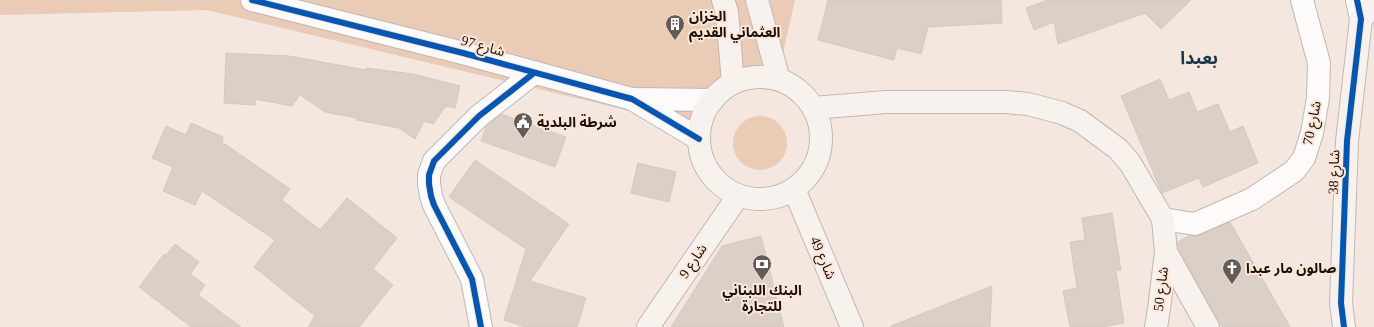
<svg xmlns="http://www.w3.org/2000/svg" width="1374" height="327" viewBox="0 0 1374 327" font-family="'Times New Roman','Noto Sans Arabic',serif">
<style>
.green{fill:#e9cbb6}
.building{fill:#dad0c8;stroke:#d4cac3}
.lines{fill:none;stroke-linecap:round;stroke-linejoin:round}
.street-casing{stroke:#c2b8b1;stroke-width:24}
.secondary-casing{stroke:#c2b8b1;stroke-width:24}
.street{stroke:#fdfbfa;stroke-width:22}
.secondary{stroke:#f7f2ee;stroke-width:22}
.cycleway-casing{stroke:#fbe6d7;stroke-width:8}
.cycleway{stroke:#0057b8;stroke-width:6}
.labels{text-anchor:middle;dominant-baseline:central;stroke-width:4;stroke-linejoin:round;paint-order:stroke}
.poi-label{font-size:14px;font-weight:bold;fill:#19100a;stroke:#fbe6d7;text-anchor:start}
.street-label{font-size:14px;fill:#19100a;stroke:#fbe6d7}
.district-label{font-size:18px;font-weight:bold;fill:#123b52;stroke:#fbe6d7}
</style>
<rect width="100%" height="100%" fill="#f3e7df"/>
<path class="green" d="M0,0H795L780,66L685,124L207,10L0,15Z
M733 143a27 27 0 1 1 54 0a27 27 0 1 1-54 0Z"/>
<path class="building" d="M828,0H1001L1002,23L928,27L921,54L897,48L894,60L818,40Z
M1048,0H1191L1161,29L1145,13L1058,44L1054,22L1034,30L1026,8Z
M226,53L289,56L366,70V68L413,74L460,86L455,108L446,106L433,124L424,121L415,139L399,128L356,120L357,118L325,112L300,95L292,106L255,99V105L224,103Z
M1160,79L1169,100L1189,92L1197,112L1218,104L1230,132L1243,126L1258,163L1203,187L1199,178L1162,193L1121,96Z
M501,114L566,137L555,167L481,141L486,127Z
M191,123L223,137L222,142L290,189L282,200L320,230L347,198L397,238L373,269L393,285L359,327H308L315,316L254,267L275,240L202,191L195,205L163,191L173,167L152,158L166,126L186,135Z
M475,160L569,224L530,281L586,298L577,327H525L504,320L526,249L449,197Z
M638,163L676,172L669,202L631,193Z
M1112,213L1121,270L1116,271L1124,323L1102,327H1070L1063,291L1077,288L1070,242L1085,240L1082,218Z
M1230,222L1290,327H1222L1219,321L1178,248V242L1188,236L1200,235Z
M761,236L784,327H671L722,246Z
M175,244L199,262L190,274L205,285L198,295L241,327H191L139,287L164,254L166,255Z
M992,286L990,327H891V326Z"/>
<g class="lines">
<defs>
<path id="street" d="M252,0L463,53L632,99L699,139
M1357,0L1361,19
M633,99L713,100
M1163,219L1195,224L1252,199L1294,171L1304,158L1312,133L1318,98L1319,63L1302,0
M481,327L472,279L434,205L431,196L429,184V175L434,161L479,116L534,73"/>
<path id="secondary" d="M723,0L727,12L733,83
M757,0L779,80
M699 138a61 61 0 1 1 122 0a61 61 0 1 1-122 0Z
M813,108L886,102H1006L1028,104L1062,113L1080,121L1118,149L1130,163L1163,219L1166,252L1208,327
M794,189L852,327
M648,327L738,196
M1156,327L1159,309L1166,252
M1344,327L1341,303L1347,141L1361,19L1374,5"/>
</defs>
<use href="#street" class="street-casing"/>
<use href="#secondary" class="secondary-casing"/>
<use href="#street" class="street"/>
<use href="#secondary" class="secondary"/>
<defs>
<path id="cycleway" d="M252,0L463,53L632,99L699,139
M481,327L472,279L434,205L431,196L429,184V175L434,161L479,116L534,73
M1344,327L1341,303L1347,141L1361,19L1357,0"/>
</defs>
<use href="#cycleway" class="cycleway-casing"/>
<use href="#cycleway" class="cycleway"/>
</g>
<defs>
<symbol id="building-pin" viewBox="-11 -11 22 30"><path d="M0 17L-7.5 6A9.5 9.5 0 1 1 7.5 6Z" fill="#655b55" stroke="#fbe6d7"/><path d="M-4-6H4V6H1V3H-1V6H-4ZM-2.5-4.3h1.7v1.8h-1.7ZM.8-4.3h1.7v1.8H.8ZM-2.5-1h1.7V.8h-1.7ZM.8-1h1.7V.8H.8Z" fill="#fff"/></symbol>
<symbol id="civic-pin" viewBox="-11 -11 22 30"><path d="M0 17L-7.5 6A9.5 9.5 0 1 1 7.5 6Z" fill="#655b55" stroke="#fbe6d7"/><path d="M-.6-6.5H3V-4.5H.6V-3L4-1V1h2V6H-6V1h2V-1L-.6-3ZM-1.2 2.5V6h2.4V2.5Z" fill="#fff"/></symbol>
<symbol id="bank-pin" viewBox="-11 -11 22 30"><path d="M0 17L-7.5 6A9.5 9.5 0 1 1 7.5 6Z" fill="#655b55" stroke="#fbe6d7"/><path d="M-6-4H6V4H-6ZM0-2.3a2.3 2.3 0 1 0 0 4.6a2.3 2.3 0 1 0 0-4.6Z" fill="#fff"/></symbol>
<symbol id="church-pin" viewBox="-11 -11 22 30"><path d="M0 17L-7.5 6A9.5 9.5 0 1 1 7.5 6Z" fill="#655b55" stroke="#fbe6d7"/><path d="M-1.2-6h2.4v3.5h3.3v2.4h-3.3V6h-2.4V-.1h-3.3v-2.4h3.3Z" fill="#fff"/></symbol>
</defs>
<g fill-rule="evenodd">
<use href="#building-pin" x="664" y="13" width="22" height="30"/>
<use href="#civic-pin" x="512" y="111" width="22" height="30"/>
<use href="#bank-pin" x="751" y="253" width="22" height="30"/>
<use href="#church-pin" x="1221" y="257" width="22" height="30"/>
</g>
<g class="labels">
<g class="poi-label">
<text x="689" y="16">الخزان<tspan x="689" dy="16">العثماني القديم</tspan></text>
<text x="537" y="122">شرطة البلدية</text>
<text x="1246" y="268">صالون مار عبدا</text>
<text x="762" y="290" text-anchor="middle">البنك اللبناني<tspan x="762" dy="16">للتجارة</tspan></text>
</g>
<g class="street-label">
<text transform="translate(483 46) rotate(16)">شارع 97</text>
<text transform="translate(1312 123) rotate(-78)">شارع 70</text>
<text transform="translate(1334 172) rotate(-88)">شارع 38</text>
<text transform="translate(823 258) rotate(67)">شارع 49</text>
<text transform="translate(693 261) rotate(-56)">شارع 9</text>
<text transform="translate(1161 289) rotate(-83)">شارع 50</text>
</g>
<g class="district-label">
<text x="1199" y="58">بعبدا</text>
</g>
</g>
</svg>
